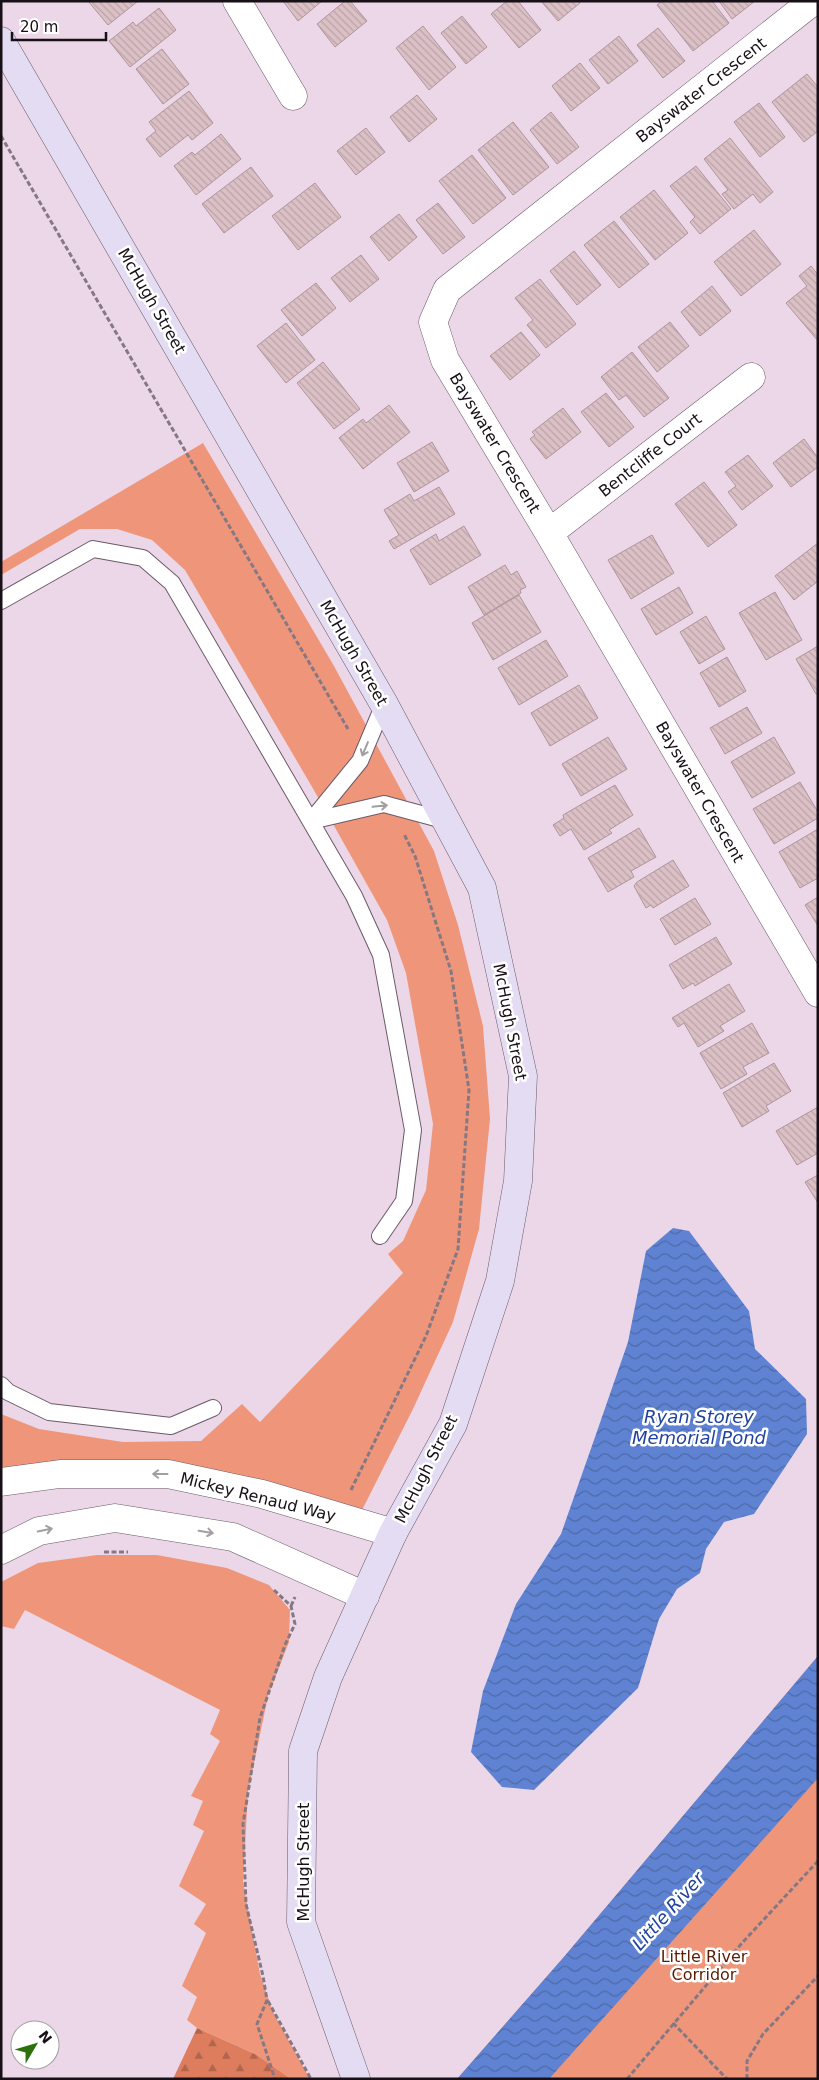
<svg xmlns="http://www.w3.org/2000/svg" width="819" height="2080" viewBox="0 0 819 2080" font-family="'DejaVu Sans',sans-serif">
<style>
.green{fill:#ef967a}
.forest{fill:url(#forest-firs)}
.water{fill:url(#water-waves)}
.building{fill:url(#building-back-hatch);stroke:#af959a}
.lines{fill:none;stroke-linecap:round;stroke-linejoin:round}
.service-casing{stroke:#6b5a68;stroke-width:18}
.minor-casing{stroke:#6b5a68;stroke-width:29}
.secondary-casing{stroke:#6b5a68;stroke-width:29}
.path{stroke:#857883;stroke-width:3;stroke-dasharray:5 2.5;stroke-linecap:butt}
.service{stroke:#fff;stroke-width:16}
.minor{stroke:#fff;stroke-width:28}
.secondary{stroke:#e3dcf2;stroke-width:28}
.oneway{stroke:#a29fa2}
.labels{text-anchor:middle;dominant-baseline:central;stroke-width:5;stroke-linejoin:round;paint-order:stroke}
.street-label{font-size:16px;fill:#171016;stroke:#fff}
.park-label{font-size:16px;fill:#591c07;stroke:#fff}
.water-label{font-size:18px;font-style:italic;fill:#2043a1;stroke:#fff}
</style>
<defs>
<pattern id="forest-firs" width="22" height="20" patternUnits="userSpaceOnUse" patternTransform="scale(1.25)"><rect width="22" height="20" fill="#dd7d5e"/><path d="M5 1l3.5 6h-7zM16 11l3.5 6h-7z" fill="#b2654d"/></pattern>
<pattern id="water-waves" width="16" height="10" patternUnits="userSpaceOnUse" patternTransform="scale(1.25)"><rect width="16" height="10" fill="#5f83d2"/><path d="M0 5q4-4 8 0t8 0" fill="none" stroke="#4d6aa9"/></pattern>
<pattern id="building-back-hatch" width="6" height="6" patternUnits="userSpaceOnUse" patternTransform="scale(1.25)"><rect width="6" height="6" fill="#dbc0c5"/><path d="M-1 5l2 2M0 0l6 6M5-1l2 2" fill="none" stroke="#bba4a8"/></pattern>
</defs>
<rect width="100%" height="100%" fill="#ebd7e8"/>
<path class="green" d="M203,443L334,666L434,851L458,925L483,1026L490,1119L479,1229L453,1322L413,1409L356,1522L168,1474L1,1482V1414L39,1429L123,1442L201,1441L242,1404L260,1422L403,1273L388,1254L403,1241L426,1190L433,1124L406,973L387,920L315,792L185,570L152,540L117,529H80L1,575V562Z
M97,1555H157L227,1568L269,1585L290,1610L289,1642L268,1696L248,1792L243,1882L260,1974L273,2012L310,2079H291L257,2055L197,2028L187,2020L197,1997L182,1986L206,1933L194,1924L206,1904L179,1886L204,1831L193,1825L203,1801L191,1796L220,1741L210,1734L220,1710L25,1610L14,1629L1,1626V1582L38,1563Z
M818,1656V2079H457L563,1958Z"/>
<path class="forest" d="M197,2028L257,2055L291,2079H173Z"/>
<path class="water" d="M673,1228L689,1231L749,1311L755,1349L806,1399L807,1434L754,1514L724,1522L706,1549L700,1573L677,1589L659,1619L638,1688L534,1790L502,1787L471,1752L483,1691L516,1604L561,1534L594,1440L628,1342L646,1251Z
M818,1656V1778L549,2079H457L563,1958Z"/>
<path class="building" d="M88,1H138L108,25Z
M283,1H322L298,21Z
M345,1H350L367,21L335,47L317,24Z
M507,1H518L541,30L519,48L491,14Z
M541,1H579L580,3L558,21Z
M662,1H712L729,23L693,51L657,5Z
M719,1H755L732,19Z
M159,8L176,30L130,67L109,41L133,22L136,26Z
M462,16L487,47L466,64L441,33Z
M423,26L456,67L429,90L396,48Z
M658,28L685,61L663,78L637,45Z
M619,36L638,61L608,84L589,60Z
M162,49L189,84L163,104L136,69Z
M580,63L600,88L571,111L552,86Z
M807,74L818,87V131L804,142L772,102Z
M189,91L213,123L192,140L188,135L160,157L146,139L156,131L149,122Z
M417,95L437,119L409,142L390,117Z
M759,103L785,137L760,157L734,122Z
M551,112L579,147L557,164L530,130Z
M513,122L549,167L513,195L478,150Z
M366,128L385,152L356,175L337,151Z
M221,134L241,159L196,195L174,166L192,152L195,155Z
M730,138L773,192L760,203L753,194L734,209L722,194L728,190L704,159Z
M472,155L506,198L473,224L439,181Z
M696,166L731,209L700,234L690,222L695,217L670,186Z
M251,167L273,196L224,233L202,204Z
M315,183L341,217L298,250L272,216Z
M654,190L688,233L655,260L620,217Z
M438,203L465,237L443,254L416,220Z
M399,214L417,237L389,261L370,237Z
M614,221L649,264L619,288L584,245Z
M754,230L781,264L741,296L714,262Z
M574,251L601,285L577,305L550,271Z
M361,255L379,279L350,302L331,278Z
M811,266L818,275V341L786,303L807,286L799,276Z
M540,279L576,324L546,348L527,325L533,320L515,298Z
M316,283L336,308L302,336L281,310Z
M712,286L731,311L700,336L681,312Z
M670,322L689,346L657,372L638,347Z
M286,323L315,360L286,383L257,346Z
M521,332L540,355L510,380L490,356Z
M632,352L669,398L644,417L626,395L619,400L601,377Z
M323,362L360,409L334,429L297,383Z
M606,393L634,427L609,447L581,412Z
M389,405L410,432L363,469L339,438L363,419L366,423Z
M563,408L581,432L546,459L530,439L535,435L532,432Z
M804,439L818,458V467L791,487L773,463Z
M432,442L449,471L414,492L397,463Z
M748,455L773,486L742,510L728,492L736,486L725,472Z
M704,482L737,525L708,547L675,504Z
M439,487L455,514L394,549L389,541L399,535L384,510L410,494L414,501Z
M464,526L481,555L430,585L410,550L436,534L439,541Z
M652,535L674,573L631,599L608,560Z
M818,543V581L794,600L775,576Z
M505,565L511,575L517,571L526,587L520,590L521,593L484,615L468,587Z
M679,587L693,613L656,635L641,609Z
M775,592L802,640L766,660L739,613Z
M519,595L541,632L493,660L472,623Z
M706,616L725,649L699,664L680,632Z
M546,640L568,676L519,705L498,668Z
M818,646V694H816L796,659Z
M727,657L746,691L719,707L700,673Z
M579,685L598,718L550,746L531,713Z
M747,707L762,733L725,754L710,728Z
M608,737L627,769L581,796L562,764Z
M774,737L795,773L752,798L731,762Z
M800,782L818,812V818L774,844L753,809Z
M615,785L633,815L609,830L612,833L584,850L571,829L560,836L553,825L564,818L563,815Z
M639,828L656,857L631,871L634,877L608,892L588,858Z
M818,829V878L800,888L779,852Z
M673,860L689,886L653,908L651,905L646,908L634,886L637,882Z
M818,897V926L805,905Z
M695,898L711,924L675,945L660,919Z
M716,937L732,964L695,986L693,983L683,989L669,965Z
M729,984L745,1011L720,1026L724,1031L698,1047L684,1023L678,1027L672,1018Z
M752,1023L769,1053L743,1067L747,1074L721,1089L700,1053Z
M774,1063L791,1091L766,1106L769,1111L742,1127L723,1093Z
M818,1107V1153L797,1165L776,1131Z
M818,1175V1203L805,1182Z"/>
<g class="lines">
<defs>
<path id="service" d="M1,601L93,549L143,558L172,583L354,896L381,955L413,1130L404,1201L380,1236
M384,704L360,761L311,821L384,804L447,821
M1,1385L8,1392L49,1412L171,1426L213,1408"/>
<path id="minor" d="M237,1L293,96
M813,1L447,290L433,322L445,360L549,533L818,993
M549,533L751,377
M1,1482L60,1474H168L262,1494L393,1533
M1,1550L39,1531L115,1518L233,1537L365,1596"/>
<path id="secondary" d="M1,41L384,704L482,888L523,1076L518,1181L500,1281L453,1424L393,1533L328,1677L303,1751L301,1922L356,2079"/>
</defs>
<use href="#service" class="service-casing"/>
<use href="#minor" class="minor-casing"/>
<use href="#secondary" class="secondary-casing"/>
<path class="path" d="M1,136L348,729
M351,1490L426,1336L458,1249L469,1090L451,971L415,856L404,834
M104,1552H128
M274,1590L291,1606L295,1624L285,1645L260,1718L243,1824L246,1904L263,1976L267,2000L257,2024L275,2079
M291,1606L295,1597
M268,2001L311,2079
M673,2023L727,2079
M627,2079L742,1943L818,1861
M747,2079V2061L763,2034L818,1976"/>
<use href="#service" class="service"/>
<use href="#minor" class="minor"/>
<use href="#secondary" class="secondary"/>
</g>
<defs><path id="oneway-shaft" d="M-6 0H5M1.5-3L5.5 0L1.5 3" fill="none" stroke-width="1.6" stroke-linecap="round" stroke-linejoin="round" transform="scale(1.25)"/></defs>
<g class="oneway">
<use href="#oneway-shaft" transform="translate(365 749) rotate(113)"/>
<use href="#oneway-shaft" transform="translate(380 806) rotate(-6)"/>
<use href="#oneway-shaft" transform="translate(160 1474) rotate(-180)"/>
<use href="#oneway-shaft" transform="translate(45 1530) rotate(-12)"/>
<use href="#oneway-shaft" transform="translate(206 1532) rotate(9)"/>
</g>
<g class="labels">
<g class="street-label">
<text transform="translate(701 90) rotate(-38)">Bayswater Crescent</text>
<text transform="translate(152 301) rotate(60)">McHugh Street</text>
<text transform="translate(495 443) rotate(59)">Bayswater Crescent</text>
<text transform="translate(650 455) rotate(-38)">Bentcliffe Court</text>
<text transform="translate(354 653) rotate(60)">McHugh Street</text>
<text transform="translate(700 792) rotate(60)">Bayswater Crescent</text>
<text transform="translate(510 1022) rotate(79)">McHugh Street</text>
<text transform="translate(426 1469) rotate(-63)">McHugh Street</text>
<text transform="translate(258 1497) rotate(14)">Mickey Renaud Way</text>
<text transform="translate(303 1862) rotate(-90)">McHugh Street</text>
</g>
<g class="park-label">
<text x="704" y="1956">Little River<tspan x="704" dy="18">Corridor</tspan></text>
</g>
<g class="water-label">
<text x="699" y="1416">Ryan Storey<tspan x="699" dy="21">Memorial Pond</tspan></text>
<text transform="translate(668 1911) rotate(-48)">Little River</text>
</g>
</g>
<rect width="819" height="2080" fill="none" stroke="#171016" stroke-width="5"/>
<g transform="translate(35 2045) rotate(52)"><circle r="24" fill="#ffffff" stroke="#a29fa2"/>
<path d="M0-4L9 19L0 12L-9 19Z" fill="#2d710d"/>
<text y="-8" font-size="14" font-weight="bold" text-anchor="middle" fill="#171016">N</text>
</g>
<path d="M12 32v8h94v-8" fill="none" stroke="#171016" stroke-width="2.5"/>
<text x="20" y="32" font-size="15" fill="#171016" stroke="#ffffff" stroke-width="4" paint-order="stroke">20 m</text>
</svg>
